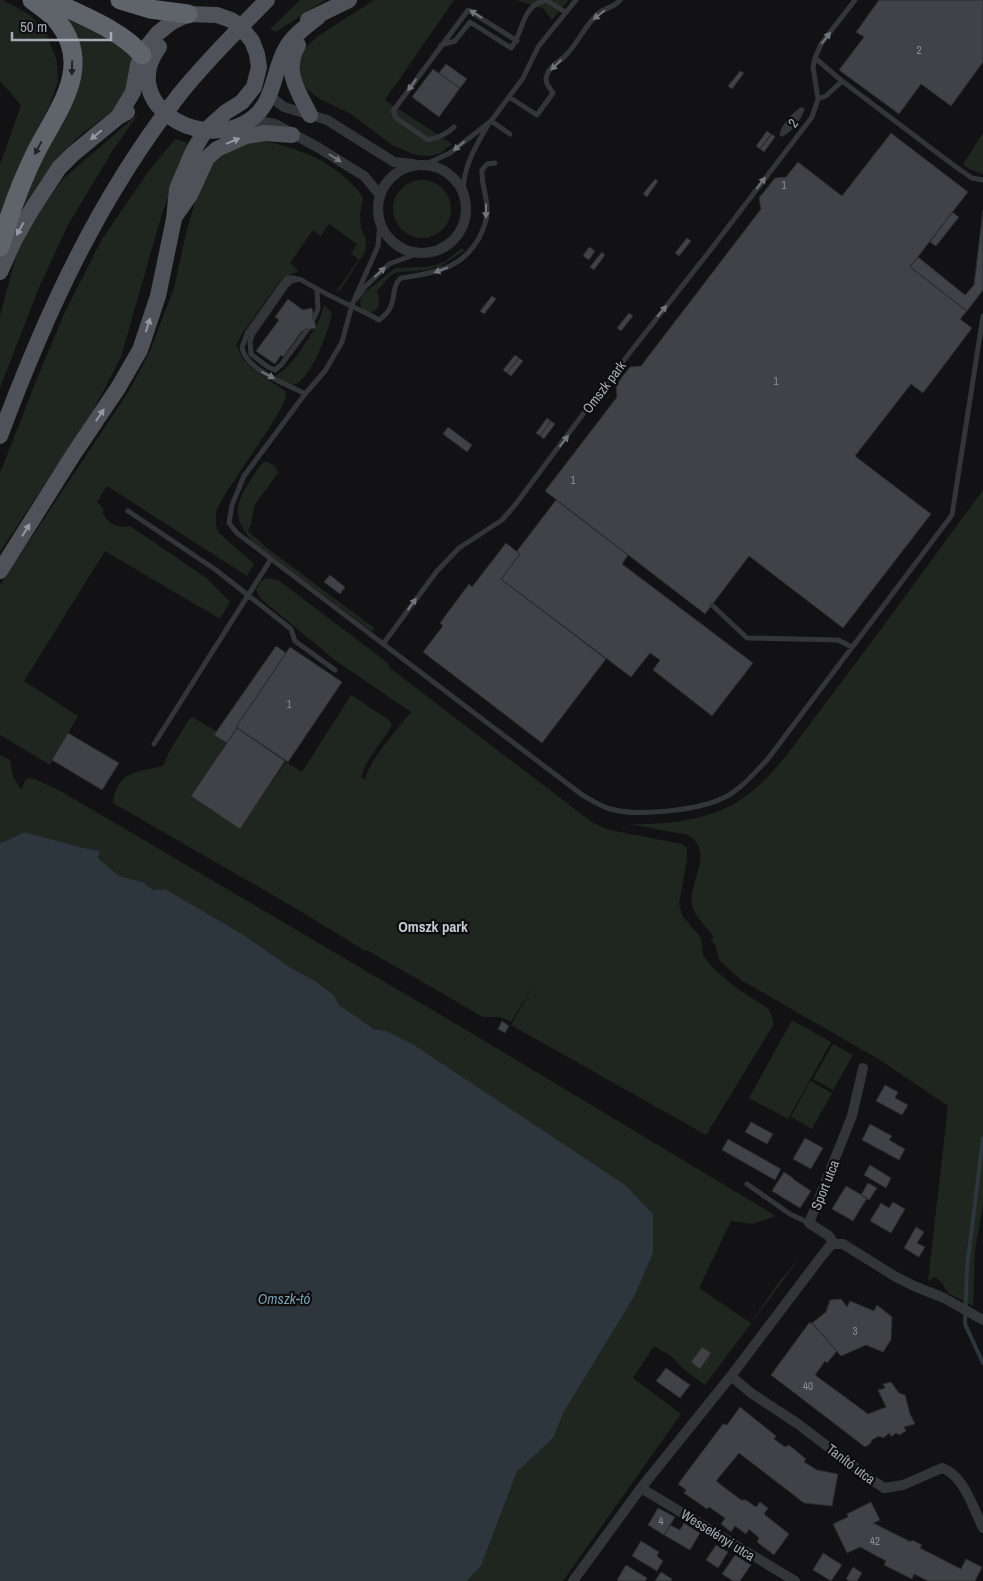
<svg xmlns="http://www.w3.org/2000/svg" width="983" height="1581" viewBox="0 0 983 1581" font-family="'Archivo Narrow',sans-serif">
<style>
.green{fill:#1e261f}
.water{fill:#2c363c}
.lines{fill:none;stroke-linecap:round;stroke-linejoin:round}
.stream{stroke:#2c363c;stroke-width:4}
.building{fill:#414247;stroke:#2c2c30}
.lane{stroke:#333539;stroke-width:5}
.street{stroke:#333539;stroke-width:10}
.primary{stroke:#4f5258;stroke-width:16}
.highway{stroke:#5f636a;stroke-width:19}
.oneway{fill:#71767d}
.oneway2{fill:#222226}
.oneway3{fill:#9399a2}
.labels{text-anchor:middle;dominant-baseline:central;stroke-width:4.5;stroke-linejoin:round;paint-order:stroke}
.number-label{font-size:11px;fill:#8b9199}
.street-label{font-size:14px;fill:#a4abb4;stroke:#0d0d0f}
.neighbourhood-label{font-size:15px;font-weight:bold;fill:#c5c9d0;stroke:#0d0d0f}
.water-label{font-size:15px;font-style:italic;fill:#7a9daf;stroke:#0d0d0f}
</style>
<rect width="100%" height="100%" fill="#121214"/>
<path class="green" d="M0,0H3L30,15L46,33L57,61L58,82L49,107L18,167L0,219V165L21,105L0,81Z
M300,0H325L276,32L270,29Z
M374,0H454L385,100L452,144L441,153L430,156L416,155L392,145L351,114L318,98L309,91L301,82L299,59L303,50L318,36Z
M516,0H569L552,20L544,9Z
M60,14L122,44L134,58C132,68 132,82 127,92C117,112 93,124 76,139C52,162 32,191 16,220L27,187L77,90Z
M138,114L111,153L68,225L40,285L0,388V316L15,260L24,238L38,212L64,178Z
M983,133V174L969,169L963,164Z
M175,139L187,143L161,217L121,357L93,411L0,552V473L38,376L64,314L102,239L148,172Z
M257,140C299,147 337,162 363,197L360,215L361,228L366,240L365,252L341,289L336,292L359,259L351,254L357,244L329,224L321,236L313,230L290,263L298,270L297,272L282,278L242,334L236,345L243,359L258,373L285,391L286,398L277,416L222,499L216,512V524L218,532L254,564L247,576L107,486L97,502L103,508V514C109,525 118,528 130,526L208,579L230,602L220,619L105,551L24,681L78,716L50,765L0,735V585L130,389L149,353L174,288L186,233L197,196L213,160L220,153Z
M393 209a29 29 0 1 1 58 0a29 29 0 1 1-58 0Z
M462,248L465,250L441,266L427,270L398,272L391,275L377,291C378,295 379,300 379,304C377,317 354,316 362,295L395,268L423,267L436,265L446,261Z
M324,305L332,313C329,330 312,376 296,384C294,385 291,385 288,385L275,376C290,369 309,339 317,324C321,318 322,311 324,305Z
M264,462H267L275,466L278,473L254,506L251,525L248,531L267,548L374,628L373,632L254,543C233,520 233,506 250,481C254,475 258,467 264,462Z
M983,490V1205L975,1250L973,1306L948,1293L942,1283L935,1277L928,1281L948,1106L880,1060L741,980L719,960L715,944L711,941L713,938L712,934C706,927 697,918 693,909C685,884 717,853 688,835L629,824C662,825 702,821 732,805C770,784 795,743 821,709C876,637 929,563 983,490Z
M266,578L278,580L388,663L390,668L593,823L610,830L682,844L687,848V859L679,904L682,915L701,938L703,955L713,968L735,987L769,1009L774,1024L706,1135L511,1025L538,977L511,1022L500,1017H483L367,950L365,951L297,909L113,803C117,771 137,772 163,766L170,750L188,721L192,717L216,731L214,735L226,743L191,796L240,828L286,762L302,772L351,695L389,720L392,725C382,743 367,757 361,777L365,780C367,763 399,727 411,712L336,661L261,599L256,590L261,581Z
M0,755L10,760L13,776L21,790L26,779L33,778L64,793L468,1031L776,1216L752,1224L731,1221L699,1288L751,1323L778,1283L800,1258L708,1381L705,1385L683,1369L671,1356L654,1346L633,1378L681,1414L563,1581H467L481,1566L517,1472L553,1438L564,1412L638,1288L386,1031L374,1029L339,1005L334,995L315,981L153,890L143,882L119,876L98,858L99,851C73,847 49,838 24,832L6,841L0,843Z
M792,1020L831,1042L788,1119L749,1098Z
M833,1044L853,1055L833,1090L813,1079Z
M810,1081L832,1093L812,1129L791,1117Z"/>
<path class="water" d="M24,832C49,838 74,847 100,851L98,858L119,876L143,882L153,890L165,889L245,936L288,966L315,981L334,995L339,1005L374,1029L386,1031L414,1045L625,1185L653,1214V1253L635,1295L564,1412L553,1438L517,1472L481,1566L467,1581H0V843L6,841Z"/>
<g class="lines">
<path class="stream" d="M983,1138L967,1268L965,1324L983,1363"/>
</g>
<path class="building" d="M879,0H983V62L951,106L921,84L899,114L839,70L864,37L856,32Z
M446,64L467,79L460,88L439,73Z
M433,69L460,88L439,117L412,97Z
M740,71L744,73L732,89L728,86Z
M767,131L771,134L760,149L756,146Z
M891,133L968,192L910,267L967,311L960,319L972,328L923,393L911,384L855,456L931,514L843,628L749,556L705,614L545,491L617,397L616,386L622,377L630,367L641,366L761,209L759,198L775,178L786,177L798,162L842,196Z
M772,134L775,137L764,152L760,149Z
M655,179L658,181L647,197L643,194Z
M983,210V290L967,311L910,267L918,257L965,295L974,285Z
M952,212L959,217L936,246L930,242Z
M687,238L691,241L679,256L675,253Z
M589,247L595,251L589,260L583,256Z
M602,252L605,255L594,270L590,267Z
M492,296L496,299L484,314L480,311Z
M288,299L303,310L312,308L316,328L302,331L283,357L281,355L275,364L256,351L279,320L275,317Z
M629,313L633,316L621,331L617,328Z
M515,355L519,358L507,373L503,370Z
M519,358L523,361L511,376L507,373Z
M547,418L551,421L540,436L536,433Z
M551,421L555,424L544,439L540,436Z
M448,427L472,445L467,452L443,434Z
M556,500L628,555L622,564L753,663L712,716L653,670L660,660L650,653L631,677L501,579L520,554L517,551Z
M506,543L520,554L501,579L606,659L542,743L423,652L443,626L440,623L469,584L472,587Z
M330,575L345,587L340,594L324,582Z
M276,646L286,653L236,727L237,728L227,743L214,735Z
M290,647L342,682L288,762L236,727Z
M237,728L285,761L240,829L191,796Z
M68,733L119,763L102,790L52,760Z
M502,1021L509,1026L505,1033L498,1029Z
M885,1085L898,1092L895,1098L908,1105L902,1115L876,1101Z
M751,1122L773,1134L767,1144L745,1132Z
M870,1124L892,1136L889,1140L905,1149L899,1160L862,1140Z
M805,1138L823,1148L811,1169L793,1159Z
M728,1139L781,1169L775,1180L722,1150Z
M870,1165L891,1178L886,1188L864,1175Z
M784,1172L793,1178V1179L811,1191L800,1208L772,1191Z
M868,1183L877,1188L869,1200L861,1195Z
M846,1186L867,1198L853,1221L832,1209Z
M893,1202L905,1209L891,1233L870,1221L881,1203L889,1208Z
M916,1227L924,1232L917,1243L925,1247L919,1257L904,1248Z
M841,1299L847,1307L850,1301L874,1311L877,1305L892,1317L891,1340L883,1352L866,1345L841,1356L812,1323L826,1312L830,1300Z
M809,1323H812L837,1351L827,1363L825,1361L815,1375L868,1414L886,1407L878,1390L885,1388L883,1384L891,1382L899,1393L905,1395L910,1414L915,1424L904,1427L906,1431L899,1435L896,1433L891,1437L890,1433L883,1438L879,1436L872,1440L870,1444L865,1447L771,1375Z
M702,1347L711,1353L700,1369L691,1362Z
M666,1368L690,1385L680,1398L656,1381Z
M740,1407L776,1436L774,1439L785,1447L789,1445L806,1459L804,1462L817,1470L838,1474L832,1506L804,1503L739,1453L716,1481L741,1500H746L756,1507L760,1502L768,1508L764,1514L789,1534L774,1555L757,1542L759,1538L749,1529L746,1534L735,1526L731,1532L721,1524L725,1518L709,1507L707,1509L684,1493L686,1490L678,1484L723,1424L727,1425Z
M871,1502L880,1520L873,1523L911,1542L912,1540L922,1545L920,1548L961,1569L966,1559L982,1567L975,1581H928L914,1574L912,1579L884,1565L886,1561L860,1547L847,1553L833,1524L848,1517L847,1514Z
M658,1508L675,1517L664,1535L648,1525Z
M684,1523L700,1533L690,1550L664,1535L670,1525L680,1530Z
M641,1541L659,1552L657,1556L663,1561L657,1571L632,1556Z
M716,1545L728,1552L718,1568L706,1560Z
M823,1553L842,1565L831,1581L813,1570Z
M735,1555L751,1565L740,1581H733L722,1574Z
M626,1565L647,1578L645,1581H619L617,1580Z
M853,1567L862,1573L857,1581H849L846,1579Z
M661,1572L672,1579L671,1581H655Z"/>
<g class="lines">
<path class="lane" d="M441,45L455,41L470,22L511,48C525,30 520,7 546,0L565,12
M815,58L842,81L956,167L972,178L983,180
M509,97L537,115L553,93C549,87 544,82 547,75C550,65 560,62 566,55C579,42 585,24 600,12C608,7 613,8 620,0
M818,99L826,96L842,81
M491,121L510,134
M454,127C447,134 437,138 428,140L396,118L393,111L468,10L517,41
M782,134C791,129 798,119 802,110
M782,134C785,124 793,116 801,110
M424,165L450,153L491,121L523,78L538,47L576,0
M463,193C463,166 476,146 489,123
M380,223L378,246L352,305L342,342L325,371L305,394L244,476L232,505L229,523L237,533L581,794C591,800 600,806 611,809C636,817 697,810 721,799C739,792 753,774 767,760L952,515L983,316
M295,278H287L284,281L248,332L242,347C245,370 287,384 305,394
M356,299L366,286L389,264L419,253
M314,318L318,309L317,290
M307,330L281,365L275,370L268,367L251,354L250,342L252,335L286,286L291,281L300,279C325,295 353,306 379,320C383,317 388,313 390,308C396,298 391,286 401,278C434,273 462,269 479,238C483,230 487,221 487,212C488,198 481,185 482,170L487,164L495,163
M128,511L216,570L291,629L295,641L335,670
M712,605L747,638L838,640L852,647
M383,644L437,571L459,548L502,520L515,505L610,378L712,248L812,117L818,99L813,67L815,58L821,44L855,0
M154,744L271,559
M747,1184L790,1214L809,1223"/>
<path class="street" d="M270,96L284,107L327,120L394,162L413,164
M249,122L259,121L275,124L319,148L364,176L380,195
M378 209a44 44 0 1 1 88 0a44 44 0 1 1-88 0Z
M834,1244L829,1236L809,1223L852,1116L863,1068
M834,1244H843L896,1277L914,1286L944,1298L983,1320
M731,1376L751,1393L798,1424L869,1478L884,1488L903,1485L942,1468C964,1475 973,1508 983,1528
M641,1488L795,1581
M573,1581L641,1488L731,1376L821,1257L830,1246L834,1244"/>
<path class="primary" d="M308,20L349,0
M298,45C283,71 298,91 310,115
M159,47C119,101 195,150 245,123C276,106 271,74 286,48C293,35 307,26 318,17
M176,215L190,195L207,158L217,149L246,136L265,133L292,135
M0,272L15,239L32,209L59,168L73,154L118,117L127,112
M0,436C46,313 98,199 179,95C206,61 237,31 267,0
M0,571L73,455L118,388L140,350L158,296L174,219L177,189L193,151L205,131L226,112L242,102L254,87L259,67L257,54L252,41L239,25L231,20L217,15L188,14L172,22L158,33L145,49L138,65L133,92L118,117"/>
<path class="highway" d="M50,0C78,14 122,30 142,55
M120,0L150,9L188,14
M0,247C9,216 20,184 35,154C55,113 95,68 58,22C51,13 41,7 32,0"/>
</g>
<defs><path id="oneway-solid" d="M-6-.8H1V-3.2L6.5 0L1 3.2V.8H-6Z" transform="scale(1.25)"/></defs>
<g class="oneway">
<use href="#oneway-solid" transform="translate(476 14) rotate(-147)"/>
<use href="#oneway-solid" transform="translate(599 15) rotate(142)"/>
<use href="#oneway-solid" transform="translate(826 38) rotate(-52)"/>
<use href="#oneway-solid" transform="translate(556 65) rotate(136)"/>
<use href="#oneway-solid" transform="translate(412 85) rotate(126)"/>
<use href="#oneway-solid" transform="translate(459 146) rotate(140)"/>
<use href="#oneway-solid" transform="translate(335 158) rotate(32)"/>
<use href="#oneway-solid" transform="translate(761 183) rotate(-53)"/>
<use href="#oneway-solid" transform="translate(486 211) rotate(91)"/>
<use href="#oneway-solid" transform="translate(441 270) rotate(159)"/>
<use href="#oneway-solid" transform="translate(380 272) rotate(-43)"/>
<use href="#oneway-solid" transform="translate(662 311) rotate(-50)"/>
<use href="#oneway-solid" transform="translate(268 375) rotate(27)"/>
<use href="#oneway-solid" transform="translate(564 441) rotate(-52)"/>
<use href="#oneway-solid" transform="translate(412 604) rotate(-54)"/>
</g>
<g class="oneway2">
<use href="#oneway-solid" transform="translate(72 68) rotate(91)"/>
<use href="#oneway-solid" transform="translate(38 148) rotate(118)"/>
</g>
<g class="oneway3">
<use href="#oneway-solid" transform="translate(96 135) rotate(140)"/>
<use href="#oneway-solid" transform="translate(233 141) rotate(-22)"/>
<use href="#oneway-solid" transform="translate(20 229) rotate(119)"/>
<use href="#oneway-solid" transform="translate(148 325) rotate(-72)"/>
<use href="#oneway-solid" transform="translate(100 415) rotate(-56)"/>
<use href="#oneway-solid" transform="translate(26 530) rotate(-58)"/>
</g>
<g class="labels">
<g class="number-label">
<text x="919" y="50">2</text>
<text x="784" y="185">1</text>
<text x="776" y="381">1</text>
<text x="573" y="480">1</text>
<text x="289" y="704">1</text>
<text x="855" y="1331">3</text>
<text x="808" y="1386">40</text>
<text x="661" y="1521">4</text>
<text x="875" y="1541">42</text>
</g>
<g class="street-label">
<text transform="translate(793 123) rotate(-53)">2</text>
<text transform="translate(604 387) rotate(-53)">Omszk park</text>
<text transform="translate(825 1185) rotate(-68)">Sport utca</text>
<text transform="translate(851 1464) rotate(37)">Tanító utca</text>
<text transform="translate(718 1535) rotate(32)">Wesselényi utca</text>
</g>
<g class="neighbourhood-label">
<text x="433" y="926">Omszk park</text>
</g>
<g class="water-label">
<text x="284" y="1298">Omszk-tó</text>
</g>
</g>
<path d="M12 32v8h99v-8" fill="none" stroke="#a4abb4" stroke-width="2.5"/>
<text x="20" y="32" font-size="15" fill="#a4abb4" stroke="#0d0d0f" stroke-width="4" paint-order="stroke">50 m</text>
</svg>
